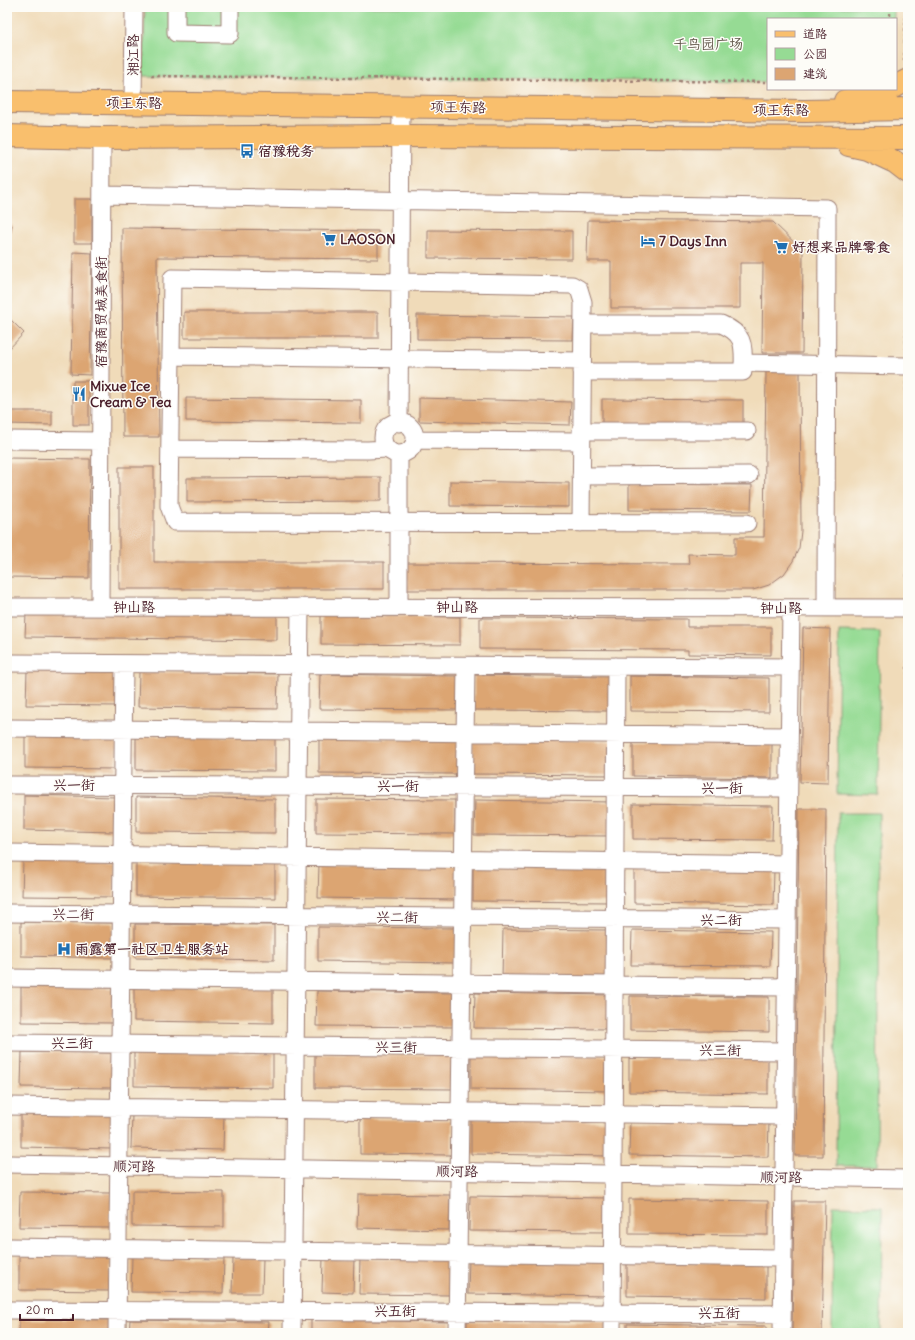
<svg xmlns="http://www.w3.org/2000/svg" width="915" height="1340" viewBox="0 0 915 1340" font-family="Delius,'LXGW WenKai TC',sans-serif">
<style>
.green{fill:#96db94;stroke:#707d60}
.building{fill:#dca572}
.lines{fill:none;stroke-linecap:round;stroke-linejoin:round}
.minor-casing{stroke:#9d7d72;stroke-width:19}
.major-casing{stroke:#9d7d72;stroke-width:24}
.path{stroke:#9d7d72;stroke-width:2.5;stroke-dasharray:3 3;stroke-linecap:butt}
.minor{stroke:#fff;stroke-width:17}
.major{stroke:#f9bf6d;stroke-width:22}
.labels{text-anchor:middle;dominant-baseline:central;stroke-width:3;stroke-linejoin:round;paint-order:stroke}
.park-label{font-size:14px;fill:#61574a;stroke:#fdfcf7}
.street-label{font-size:14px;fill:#4a1f2b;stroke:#fdfcf7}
.poi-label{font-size:14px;font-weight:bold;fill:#4a1f2b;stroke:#fdfcf7;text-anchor:start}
</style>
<rect width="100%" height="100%" fill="#fdfcf7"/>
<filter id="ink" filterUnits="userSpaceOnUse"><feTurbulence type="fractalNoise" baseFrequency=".025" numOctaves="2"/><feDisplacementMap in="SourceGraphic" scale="8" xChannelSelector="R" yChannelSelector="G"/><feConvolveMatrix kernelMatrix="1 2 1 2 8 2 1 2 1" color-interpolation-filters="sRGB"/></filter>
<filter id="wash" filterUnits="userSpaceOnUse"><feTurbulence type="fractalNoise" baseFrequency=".012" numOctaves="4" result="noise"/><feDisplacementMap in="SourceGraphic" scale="16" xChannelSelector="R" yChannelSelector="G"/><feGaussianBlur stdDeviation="0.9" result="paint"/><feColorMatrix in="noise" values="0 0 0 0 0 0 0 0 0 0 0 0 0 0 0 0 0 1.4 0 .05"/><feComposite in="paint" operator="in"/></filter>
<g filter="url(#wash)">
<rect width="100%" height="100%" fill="#f0dbb9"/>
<path class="green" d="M145,7H894V19H768V82L143,76Z
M839,631L880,632L878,795L837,794Z
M838,813H879L877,1166H836Z
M833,1206L882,1207L881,1333H832Z"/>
<g id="blocks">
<path class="building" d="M74,199H92V243H74Z
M588,220L773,222L803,251L802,353H762L763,263H740V308H611V261H587Z
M7,223L12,225L8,244H7Z
M122,228L378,231V259L157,257L159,437H123Z
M428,230L572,231V259L428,258Z
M73,252L92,253L90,375L71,374Z
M184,312H378V338H184Z
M417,315L574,317L573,340L417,339Z
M7,316L24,333L7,351Z
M766,370H800L801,531L799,548L793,561L784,574L769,585L753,590H407V563L689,564L688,554L735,555V537H764Z
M73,381H89V425H73Z
M186,398L361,400V423L186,421Z
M419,398L571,402L570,425L419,421Z
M602,399L743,400V425L602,424Z
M7,411H52V425L7,424Z
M7,458L90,459L89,578L7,577Z
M119,467H154V562H384V589H119Z
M381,477V501L187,502V478Z
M450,481L569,483V507L450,506Z
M629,484L752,485L751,511L629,510Z
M26,614H277V640L25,637Z
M321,615L460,617V645L321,644Z
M480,618L687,619V627H771V655L688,654V650L480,649Z
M803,628L830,629L828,783L800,782Z
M27,670L118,672V706L26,705Z
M139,672L278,674L277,709L138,707Z
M320,674L459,676L458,710L319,709Z
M474,675L613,677L612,711L474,710Z
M630,676L769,678V712L630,711Z
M25,733L117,734L116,769L25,768Z
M136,736L275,737V771L136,770Z
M319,738L458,740V774L319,773Z
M473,739L612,741V775L473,774Z
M633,742L772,743V778L633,776Z
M24,795L116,797V832L24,830Z
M136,797L275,799V833L136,832Z
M316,799L455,800V834L316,833Z
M475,800L613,802V836L474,835Z
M633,804L773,806L772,840L633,839Z
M799,809H826L823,1156H795Z
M23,861L115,862L114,897L22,896Z
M136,862L275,863V898L136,896Z
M319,864L458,865L457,900L318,898Z
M473,866L612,868V902L473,901Z
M634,869L774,870L773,905L634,903Z
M21,922L113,923V958L21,956Z
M135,924L274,925V960L135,958Z
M318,927L457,928V963L318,961Z
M503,929L610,930L609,980L502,978Z
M632,930L771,932L770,966L631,965Z
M21,987L113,988V1023L21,1022Z
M134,987L273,988V1023L134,1021Z
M317,991L456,993V1027L316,1026Z
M475,993L614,995L613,1029L474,1028Z
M630,996L769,997V1032L630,1030Z
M22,1052L114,1053L113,1088L21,1087Z
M134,1052L273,1053V1088L134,1086Z
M315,1054L454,1055V1089L315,1088Z
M471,1054L610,1056V1091L471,1089Z
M629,1058L768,1059V1094L629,1092Z
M21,1113L113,1114L112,1149L21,1147Z
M132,1114L224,1115L223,1150L131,1148Z
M360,1119L452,1120V1155L360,1154Z
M471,1119L610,1121V1156L471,1154Z
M630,1121L769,1122L768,1157L629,1155Z
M132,1191L224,1192V1227L132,1226Z
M20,1192L112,1193L111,1228L19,1227Z
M358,1194L450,1195L449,1230L357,1228Z
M470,1196L609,1198V1232L469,1231Z
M629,1199L768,1201V1235L629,1234Z
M794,1201H825L822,1333H792Z
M19,1255L111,1256L110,1291L19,1290Z
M132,1257L224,1258L223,1293L131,1292Z
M233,1258L263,1259L262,1293H232Z
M323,1258L354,1259L353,1293L322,1292Z
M360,1259L451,1260V1295L359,1294Z
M469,1260L608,1261L607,1296L468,1294Z
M627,1262L766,1263V1298L627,1296Z
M19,1319L111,1320V1333H19Z
M130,1320L269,1322L268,1333H129Z
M311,1320L450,1322V1333H311Z
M467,1321L607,1322V1333H467Z
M627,1324L766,1326V1333H627Z"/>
</g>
</g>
<g filter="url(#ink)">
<use href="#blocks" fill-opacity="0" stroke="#9d7d72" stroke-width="1"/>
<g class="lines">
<defs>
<path id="minor" d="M176,7V33L230,34V7
M133,103L134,7
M102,195L827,208L826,608
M171,356L582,361
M743,363L906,366
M582,372H743C743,347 747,335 721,324H583
M383 438a16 16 0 1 1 32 0a16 16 0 1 1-32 0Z
M399,423L401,106
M581,431H747
M7,440L101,441
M415,440L581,441
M170,449L368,450L387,449
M399,454V607
M581,476L749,475
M581,523L583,302L579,289L572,285L172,278L169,506L175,522L747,523
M7,607L908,608
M100,607L102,138
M7,663L790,667
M7,728L789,736
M7,785L788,788
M7,853L787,864
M7,913L787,920
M7,978L786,987
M7,1043L785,1051
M7,1106L784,1116
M7,1164L908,1179
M7,1247L783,1258
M7,1310L782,1314
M117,1333L124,664
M292,1333L300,607
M457,1333L466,666
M612,1333L616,666
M782,1333L791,608"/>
<path id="major" d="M896,86L908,80
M845,101L890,89
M7,102L805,111L908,109
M7,136L102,138L401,136L908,138
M849,145L867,149L895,162L908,172"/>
</defs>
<use href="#minor" class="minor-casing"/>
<use href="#major" class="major-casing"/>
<path class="path" d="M890,7V19
M904,61L906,7
M151,76L768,82
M905,190L906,349
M906,382L907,591
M907,624L908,926"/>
<use href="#minor" class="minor"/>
<use href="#major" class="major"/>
</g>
</g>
<defs>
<symbol id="bus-bare" viewBox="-9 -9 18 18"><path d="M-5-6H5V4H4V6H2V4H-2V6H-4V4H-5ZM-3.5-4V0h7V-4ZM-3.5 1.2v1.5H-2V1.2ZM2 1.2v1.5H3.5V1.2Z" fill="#1f6fb2" stroke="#fdfcf7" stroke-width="2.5" paint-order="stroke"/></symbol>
<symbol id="supermarket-bare" viewBox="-9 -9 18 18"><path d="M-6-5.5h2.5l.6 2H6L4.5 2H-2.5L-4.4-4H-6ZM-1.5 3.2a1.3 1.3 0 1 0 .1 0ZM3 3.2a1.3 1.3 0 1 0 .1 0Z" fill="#1f6fb2" stroke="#fdfcf7" stroke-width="2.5" paint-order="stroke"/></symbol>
<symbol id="hotel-bare" viewBox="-9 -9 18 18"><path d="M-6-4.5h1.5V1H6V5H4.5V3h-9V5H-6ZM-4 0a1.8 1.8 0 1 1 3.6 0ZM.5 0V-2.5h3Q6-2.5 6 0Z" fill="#1f6fb2" stroke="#fdfcf7" stroke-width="2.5" paint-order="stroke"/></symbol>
<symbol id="restaurant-bare" viewBox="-9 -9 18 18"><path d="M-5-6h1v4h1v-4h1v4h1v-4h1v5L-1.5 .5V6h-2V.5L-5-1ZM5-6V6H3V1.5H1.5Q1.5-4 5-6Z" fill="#1f6fb2" stroke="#fdfcf7" stroke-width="2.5" paint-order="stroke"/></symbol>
<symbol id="hospital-bare" viewBox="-9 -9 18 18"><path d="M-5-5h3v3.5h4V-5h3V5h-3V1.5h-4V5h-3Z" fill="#1f6fb2" stroke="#fdfcf7" stroke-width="2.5" paint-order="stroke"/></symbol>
</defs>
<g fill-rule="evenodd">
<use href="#bus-bare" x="237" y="141" width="20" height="20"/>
<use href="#supermarket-bare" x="319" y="229" width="20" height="20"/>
<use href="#hotel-bare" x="638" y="231" width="20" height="20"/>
<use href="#supermarket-bare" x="771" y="237" width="20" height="20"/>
<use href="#restaurant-bare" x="69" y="384" width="20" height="20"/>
<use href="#hospital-bare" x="54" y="939" width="20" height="20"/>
</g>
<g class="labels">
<g class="park-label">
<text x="708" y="44">千鸟园广场</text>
</g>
<g class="street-label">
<text transform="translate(133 55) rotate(-90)">湘江路</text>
<text x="134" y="103">项王东路</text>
<text transform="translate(458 107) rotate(1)">项王东路</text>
<text x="781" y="110">项王东路</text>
<text transform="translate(101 312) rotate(-90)">宿豫商贸城美食街</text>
<text x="134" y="607">钟山路</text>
<text x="457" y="607">钟山路</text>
<text x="781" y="608">钟山路</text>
<text x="74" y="785">兴一街</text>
<text x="398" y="786">兴一街</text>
<text x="722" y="788">兴一街</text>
<text transform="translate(73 914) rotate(1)">兴二街</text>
<text transform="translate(397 917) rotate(1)">兴二街</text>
<text x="721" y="920">兴二街</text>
<text x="72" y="1043">兴三街</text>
<text transform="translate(396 1047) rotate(1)">兴三街</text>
<text transform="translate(720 1050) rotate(1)">兴三街</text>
<text transform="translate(134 1166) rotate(1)">顺河路</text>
<text transform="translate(457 1171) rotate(1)">顺河路</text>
<text transform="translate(781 1177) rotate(1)">顺河路</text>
<text x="395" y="1311">兴五街</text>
<text x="719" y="1313">兴五街</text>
</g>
<g class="poi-label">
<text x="258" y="151">宿豫税务</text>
<text x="340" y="239">LAOSON</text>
<text x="659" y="241">7 Days Inn</text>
<text x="792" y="247">好想来品牌零食</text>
<text x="90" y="386">Mixue Ice<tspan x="90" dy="16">Cream &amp; Tea</tspan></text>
<text x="75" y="949">雨露第一社区卫生服务站</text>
</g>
</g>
<rect width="915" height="1340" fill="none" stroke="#fdfcf7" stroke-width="24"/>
<rect x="767" y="18" width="130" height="72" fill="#fdfcf7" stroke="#b5a4a5"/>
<rect x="775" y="31" width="20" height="6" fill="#f9bf6d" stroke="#b5a4a5"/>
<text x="803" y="38" font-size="12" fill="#4a1f2b">道路</text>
<rect x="775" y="48" width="20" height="12" fill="#96db94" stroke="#b5a4a5"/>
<text x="803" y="58" font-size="12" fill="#4a1f2b">公园</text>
<rect x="775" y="68" width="20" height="12" fill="#dca572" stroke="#b5a4a5"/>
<text x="803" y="78" font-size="12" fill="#4a1f2b">建筑</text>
<path d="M20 1314v6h53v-6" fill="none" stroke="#4a1f2b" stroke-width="2"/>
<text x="26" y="1314" font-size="12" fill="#4a1f2b" stroke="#fdfcf7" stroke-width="3" paint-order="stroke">20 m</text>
</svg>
